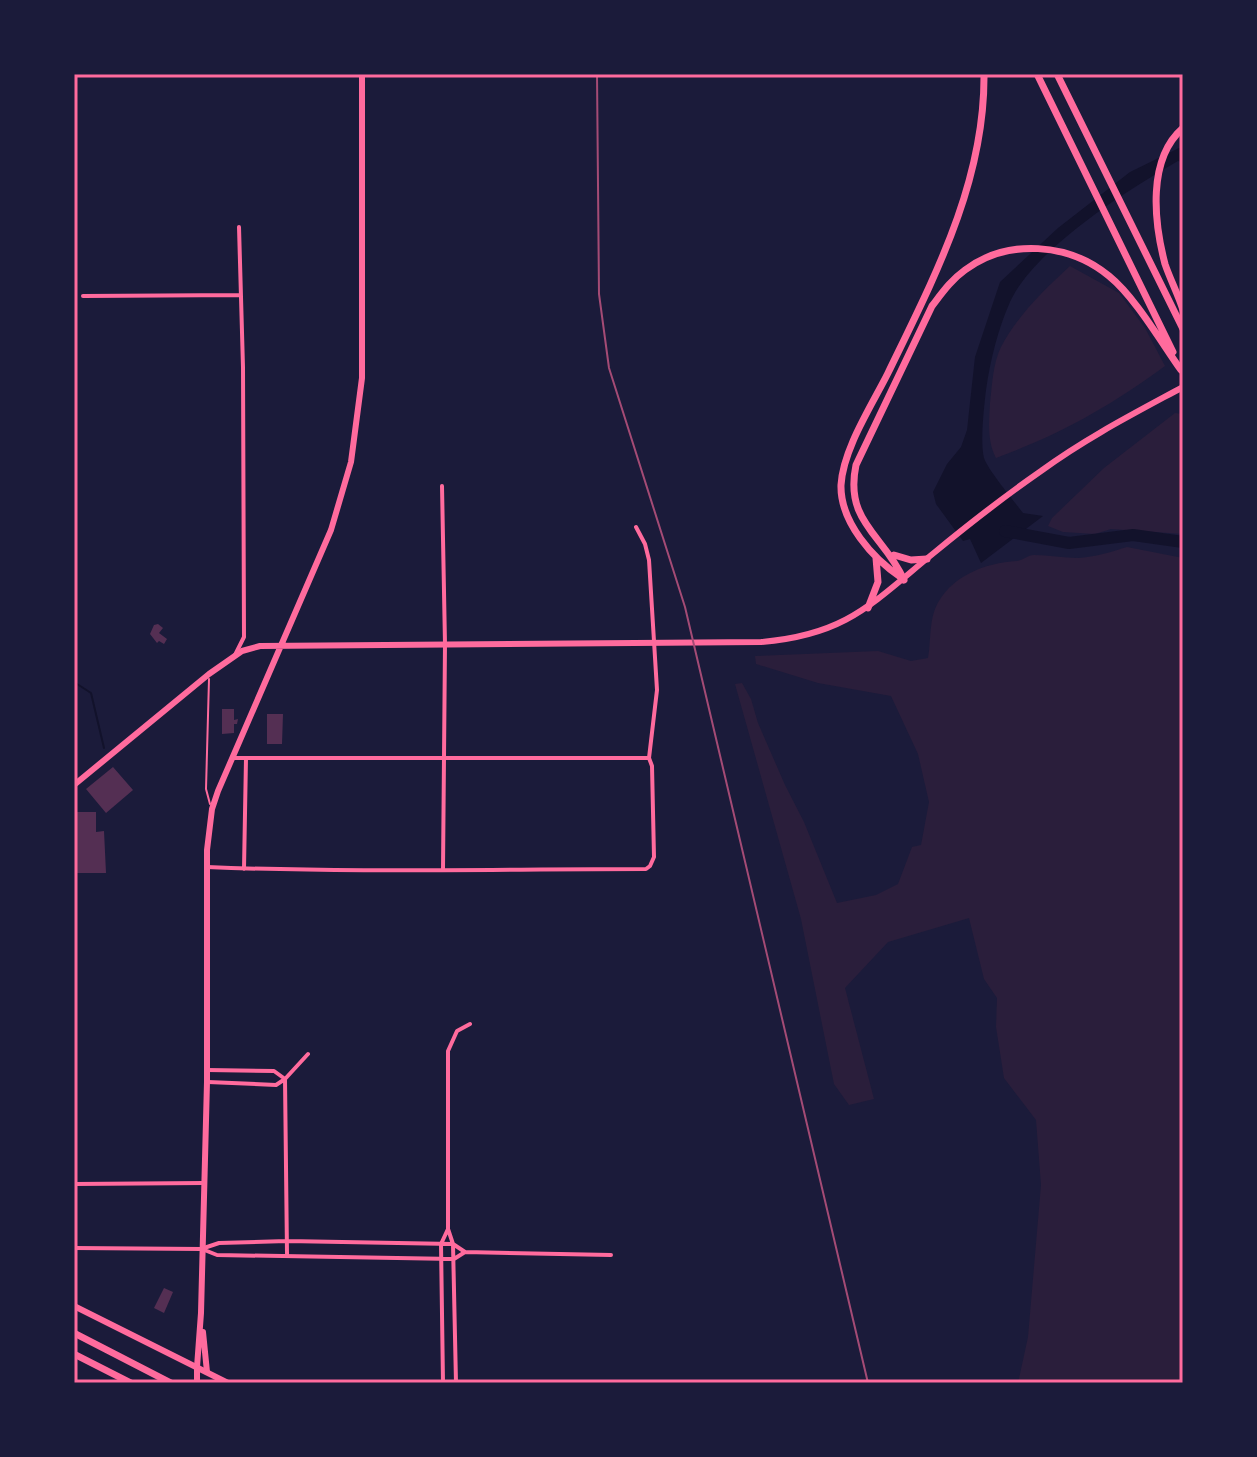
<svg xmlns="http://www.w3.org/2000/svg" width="1257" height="1457" viewBox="0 0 1257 1457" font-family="Merriweather,serif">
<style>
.green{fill:#2a1e3b}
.water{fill:#12122b}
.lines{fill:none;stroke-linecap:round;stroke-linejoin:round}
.stream{stroke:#12122b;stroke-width:2}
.river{stroke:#12122b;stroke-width:12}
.building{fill:#542f53}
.service{stroke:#ff6b9d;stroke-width:2}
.minor{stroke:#ff6b9d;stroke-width:4}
.secondary{stroke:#ff6b9d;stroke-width:6}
.primary{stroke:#ff6b9d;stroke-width:6}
.motorway{stroke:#ff6b9d;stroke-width:7}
.rail{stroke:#a44b75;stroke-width:2}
.neatline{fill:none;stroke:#ff6b9d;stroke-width:3}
</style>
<rect width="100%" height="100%" fill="#1b1b3a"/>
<path class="green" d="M1070,266L1119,293L1145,328L1165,366C1109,407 1061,434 996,458C987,441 989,422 990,403C992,385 993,363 1001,347C1018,315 1044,290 1070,266Z
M1175,413L1183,414V534L1111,529L1095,534L1063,532L1048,526L1052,518L1104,468Z
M1127,547L1183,558V1383H1018L1028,1337L1041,1185L1036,1120L1004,1078L996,1027L997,998L984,979L969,918L888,942L845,988L874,1099L849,1105L834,1084L801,919L735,684L742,683L751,699L758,723L785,785L804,822L837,903L876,895L898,884L912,847L921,845L929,802L918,754L891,696L818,683L756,664L755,656L878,651L911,661L928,658C931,642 929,625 935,609C949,576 985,563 1017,561C1023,560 1028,555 1034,555C1049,555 1063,558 1078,558C1095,557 1111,552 1127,547Z"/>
<path class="water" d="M1179,148H1183V162L1178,161C1129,189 1034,249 1010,302C998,329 990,361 986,390C984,407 980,442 984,458C988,470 1014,501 1023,513L1043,516L981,563L970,539L963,541L936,504L933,492L947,464L961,447L967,430L975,357L1000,282L1058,228L1130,172Z"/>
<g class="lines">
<path class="stream" d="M74,682L91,693L104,748"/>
<path class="river" d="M1005,531L1069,543L1133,535L1183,542"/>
</g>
<path class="building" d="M158,624L163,628L159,633L167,639L164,644L159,641L157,643L150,634L154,625Z
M222,709H234V720L238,719L237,724H234V733L222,734Z
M267,714H283L282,744H267Z
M113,767L133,790L106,813L86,789Z
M74,812H96V832L104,831L106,873H74Z
M164,1288L173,1292L164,1313L154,1308Z"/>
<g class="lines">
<path class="service" d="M209,679L206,789L210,804"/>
<path class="minor" d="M83,296L241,295
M442,486L445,644L443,870
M235,655L244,637L243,367L239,227
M232,758H649
M207,867C353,873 500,869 646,869L650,866L654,857L652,766L649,758L657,690L649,560L645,544L636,527
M244,869L246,758
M207,1070L274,1071L285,1079
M285,1079L287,1254
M208,1082L276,1085L285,1079L308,1054
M74,1184L204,1183
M74,1248L202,1249L217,1255L454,1259L465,1252L611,1255
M204,1248L219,1243L287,1241L453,1244L465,1252
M443,1383L441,1244L448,1229
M456,1383L453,1244L448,1229V1051L457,1031L470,1024"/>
<path class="secondary" d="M74,785L209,674L242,651L260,646L761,642C847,635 872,603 935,552C969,524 1005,496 1041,471C1086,438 1135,413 1183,387
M203,1332L207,1372
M197,1367L201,1313L207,1082V850L212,809L218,791L331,530L351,462L362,378V74"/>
<path class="primary" d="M74,1306L228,1383
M197,1367V1383"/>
<path class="motorway" d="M1037,74L1173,352
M1057,74L1183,329
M1183,128C1147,159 1154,222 1165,264C1170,279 1178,294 1183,310
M894,555L911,560L927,559
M902,578C873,559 840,522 841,485C843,449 872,405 888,373C934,278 985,182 984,74
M904,580C884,535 844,522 856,465L932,306C942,293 951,280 965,270C1008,238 1069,243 1109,276C1135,297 1161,342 1181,370
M868,608L878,582L876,558
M74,1333L171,1383
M74,1354L131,1383"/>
<path class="rail" d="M597,74L599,294L609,368L685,607L868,1383"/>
</g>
<rect width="1257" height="1457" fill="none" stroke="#1b1b3a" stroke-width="152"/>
<rect x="76" y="76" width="1105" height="1305" class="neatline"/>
</svg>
